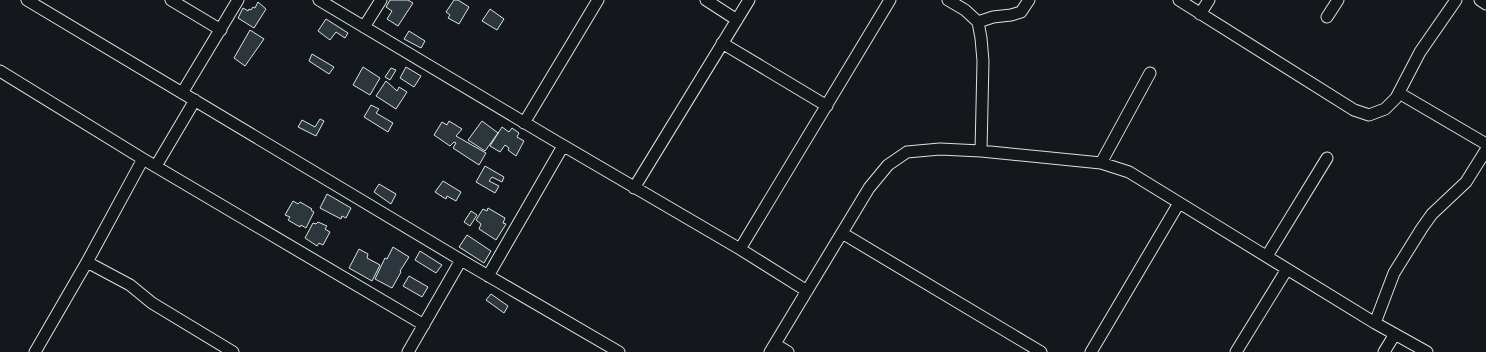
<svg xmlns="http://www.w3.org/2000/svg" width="1486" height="352" viewBox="0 0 1486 352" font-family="'Archivo Narrow',sans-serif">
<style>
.building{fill:#2c363c;stroke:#d8e6dc}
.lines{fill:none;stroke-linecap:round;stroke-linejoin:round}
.minor-casing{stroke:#d8e6dc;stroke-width:13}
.minor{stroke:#14181c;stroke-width:11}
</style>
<rect width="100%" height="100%" fill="#14181c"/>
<path class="building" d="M390,0H408L413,3L398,26L387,19L392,11L386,7Z
M454,0H458L469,7L459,24L448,18L450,15L446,12Z
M258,2L266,9L254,28L238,18L243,8L248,11L249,9L251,10L253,7L255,8Z
M490,9L504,19L497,30L482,21Z
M326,19L348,33L345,38L336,32L330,40L318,31Z
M250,30L264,39L245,66L234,58Z
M409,31L425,41L421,48L404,39Z
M312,54L334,67L329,74L309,61Z
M363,67L380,78L370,95L353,85Z
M406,67L421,76L414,87L400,78Z
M391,68L396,70L390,80L385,77Z
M386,81L397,91L399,87L407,92L396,109L376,96Z
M371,105L379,109L376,113L393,123L388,132L364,117Z
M320,119L324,121L316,136L298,127L302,120L315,127Z
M449,121L462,129L456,136L486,153L479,165L453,148L456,143L454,142L450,146L434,135L442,122L447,125Z
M482,121L498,133L485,151L468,140Z
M502,127L509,132L512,128L519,133L517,137L524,141L516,156L508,150L509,148L505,145L500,152L490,146Z
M485,166L504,177L502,182L492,177L489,181L499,186L495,193L476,182Z
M443,181L461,192L456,201L447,196L446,199L435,192Z
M379,184L396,194L391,204L374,192Z
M327,194L351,208L346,218L342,216L341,219L320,208Z
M293,201L298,204L300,202L312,209L311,210L314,212L306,228L301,225L300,227L288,220L290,217L285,215Z
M488,208L505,218L503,223L506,224L496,240L479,229L481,224L476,220L483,209L487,211Z
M471,211L477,215L470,226L464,222Z
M318,222L327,226L325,229L330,232L323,245L319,243L317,246L305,238L313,223L316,224Z
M467,235L491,251L484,263L459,247Z
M393,247L409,257L400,271L401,272L392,288L375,279L385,258L387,259Z
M359,249L368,254L367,258L380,265L372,281L349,268Z
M420,251L442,265L436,273L415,260Z
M409,276L428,287L422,297L403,286Z
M491,294L508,306L504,313L486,300Z"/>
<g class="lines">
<defs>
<path id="minor" d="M27,0L461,260L619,352
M171,0L221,30
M319,0L552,139L740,249L807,291
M706,0L737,20
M948,0L965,10L978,22L981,38L983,61L981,151
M1179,0L1354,110L1369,115L1385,109L1396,98L1420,52L1456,0
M1480,0L1486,4
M1200,14L1209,0
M1327,17L1338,0
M978,22L993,17L1011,15L1021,12L1029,0
M364,27L381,0
M722,43L827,106
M0,71L143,159L424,325
M182,93L238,0
M1399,93L1486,144
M524,123L598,0
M1101,163L1150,73
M156,166L195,100
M634,188L749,0
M842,233L1041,352
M740,249L890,0
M1267,256L1327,158
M87,262L130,285L152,303L233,352
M488,276L563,146
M1375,323L1394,273L1422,228L1432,214L1466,182L1486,150
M775,344L788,352
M35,352L87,262L143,159
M408,352L461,260
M770,352L869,188L888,165L907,152L940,149L981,151L1101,163L1129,172L1375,323L1427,352
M1091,352L1179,203
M1236,352L1287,269
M1384,352L1395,334"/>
</defs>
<use href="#minor" class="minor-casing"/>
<use href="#minor" class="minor"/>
</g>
</svg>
